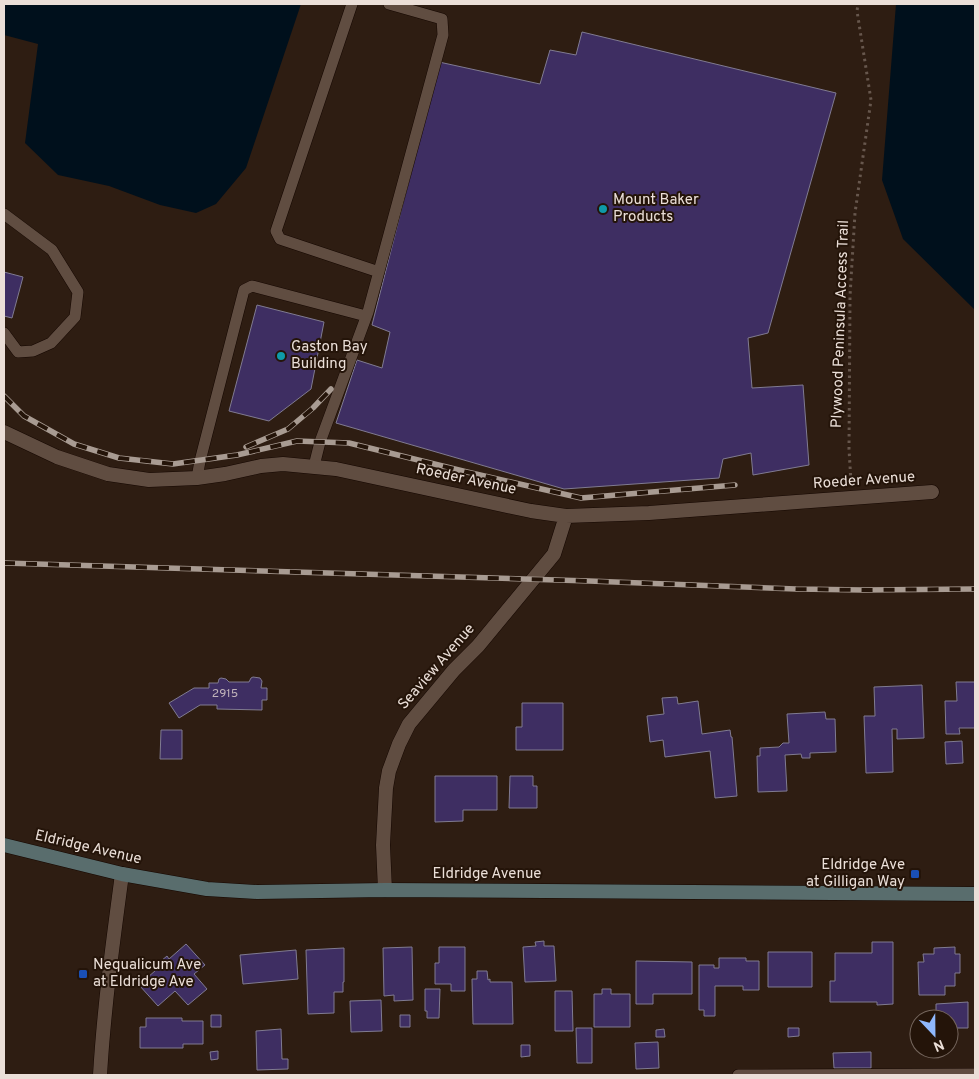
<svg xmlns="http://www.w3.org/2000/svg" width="979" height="1079" viewBox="0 0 979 1079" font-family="Overpass,sans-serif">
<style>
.water{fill:#00101c}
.building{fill:#3e2e62;stroke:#807b91}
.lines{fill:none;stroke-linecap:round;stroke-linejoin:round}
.service-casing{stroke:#150701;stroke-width:12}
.minor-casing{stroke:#150701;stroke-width:15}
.secondary-casing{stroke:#150701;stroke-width:15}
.path{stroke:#67574d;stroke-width:3;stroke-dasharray:2.5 4;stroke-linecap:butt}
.service{stroke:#604d41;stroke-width:11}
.minor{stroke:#604d41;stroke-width:14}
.secondary{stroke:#596d6d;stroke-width:14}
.rail-casing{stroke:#a89b92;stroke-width:5.5}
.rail{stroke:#241409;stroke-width:4;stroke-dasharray:11;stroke-linecap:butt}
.culture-dot{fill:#0f9aa8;stroke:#241409;stroke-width:2}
.transit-dot{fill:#1a4fb4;stroke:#241409;stroke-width:2}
.labels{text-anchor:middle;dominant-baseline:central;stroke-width:4;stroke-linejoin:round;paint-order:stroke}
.number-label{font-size:12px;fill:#c0b3ba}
.poi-label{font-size:15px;fill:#ebdfd8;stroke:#241409;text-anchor:start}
.street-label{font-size:15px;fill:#ebdfd8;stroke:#241409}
</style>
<rect width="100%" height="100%" fill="#2e1d12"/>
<path class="water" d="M4,4H301L246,168L216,204L196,213L160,205L109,186L58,175L25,143L38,44L4,35Z
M896,4H975V310L903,239L882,180Z"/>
<path class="building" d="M582,32L836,93L768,333L748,338L752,388L803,385L809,465L753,475L751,453L723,459L719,478L564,489L336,423L357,360L382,368L390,332L372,325L439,62L540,84L550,50L576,55Z
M4,272L23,277L12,318L4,316Z
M257,305L324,322L311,389L269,421L229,411Z
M253,677L260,678L262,681L261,688H267V700H262V710L217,709V705H200L179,718L169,703L194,688H209V683H218L219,679L221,678L226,679L229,682H249L251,678Z
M956,682H975V728H959L960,734H946L945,701H957Z
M922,685L924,738L897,739V729H892L893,772L866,773L864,716H875L874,687Z
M677,697L678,704L698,701L702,734L730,730L731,737H732L737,796L715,798L710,751L665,757L663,740L650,742L647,716L664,714L662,698Z
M522,703H563V750H516V727H522Z
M825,712L826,719H835L836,752L810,753V758H802L801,754L785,755L787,791L758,792L757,756H760V748L779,747L783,743H789L787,714Z
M161,730H182V759H160Z
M962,741L963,763L946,764L945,742Z
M435,776H497V810H463V821L435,822Z
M510,776H533V786H537V808H509Z
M544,941V946H554L556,981L525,982L523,947L536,946L535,942Z
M872,942H893V1004L877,1005V1002H830V981H835V953H872Z
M186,944L205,965L194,974L207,989L188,1005L175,991L158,1006L139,985L164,963L161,961L167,956L169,959Z
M412,947L413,1000L394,1001V995L384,996L383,948Z
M439,947H465V991H451V984H435V963H439Z
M955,947V954H960V973H955V986H945V995H919L918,962H924L923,954H934V948Z
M344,948V982H343V992H334V1013L308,1014L306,950Z
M296,950L298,979L243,984L240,955Z
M768,952H812V987H768Z
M719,958H746V961H759V990H743V986H715V1016H704V1010H699V965H714V968H719Z
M636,961L692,962V994H653V1004H636Z
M477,971H487L488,980L490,979V982H512L513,1024H473L472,979H477Z
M425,989H440L439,1018H427V1011H425Z
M602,989H611V994H630V1027H594V994H602Z
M555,991H572L573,1031H555Z
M381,1000L382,1031L351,1032L350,1001Z
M968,1002V1028H949V1019H936V1004Z
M211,1015H221V1027H211Z
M400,1015H410V1027H400Z
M146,1018H182V1021H203V1044H183V1048H140V1027H146Z
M576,1028H592V1063H577Z
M788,1028H799V1036L788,1037Z
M281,1029L282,1059H288V1069L257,1070L256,1031Z
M664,1029L665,1037H656V1030Z
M658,1042L659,1068L636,1069L635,1043Z
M521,1045H530V1056L521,1057Z
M218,1051V1059L211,1060L210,1052Z
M871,1052V1068H834L833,1053Z"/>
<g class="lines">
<defs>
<path id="service" d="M352,4L276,231L280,239L379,272
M4,214L52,250L78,292L75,317L51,343L33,351L18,352L4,333
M314,466L320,442L368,312L443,35L442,19L389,4
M197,478L200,461L244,290L252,286L366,316
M738,1075L975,1074"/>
<path id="minor" d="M4,432L57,457L108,474L149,480L197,478L225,474L261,466L283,464L336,469L531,511L566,516L649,513L932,492
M385,890L383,845L386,788L389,771L399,744L409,724L454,670L478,646L554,554L566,516
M100,1075C104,1008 113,941 122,874"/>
<path id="secondary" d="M4,845L122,874L207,889L257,892L385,890L975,894"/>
</defs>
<use href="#service" class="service-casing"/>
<use href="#minor" class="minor-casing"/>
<use href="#secondary" class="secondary-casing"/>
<path class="path" d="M851,482L849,449L850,296L855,213L871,100L857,11L858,4"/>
<use href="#service" class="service"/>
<use href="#minor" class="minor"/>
<use href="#secondary" class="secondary"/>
<defs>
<path id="rail" d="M4,396L24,416L74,444L119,458L173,464L237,455L297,441L349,443L467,472L581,498L735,485
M246,447L288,429L313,408L331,389
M4,563L589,581L796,589L863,590L975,589"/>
</defs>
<use href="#rail" class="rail-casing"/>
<use href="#rail" class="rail"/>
</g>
<g class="culture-dot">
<circle cx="603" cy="209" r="5"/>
<circle cx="281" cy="356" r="5"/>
</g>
<g class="transit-dot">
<rect x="910" y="869" width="10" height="10" rx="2.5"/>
<rect x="78" y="969" width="10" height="10" rx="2.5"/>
</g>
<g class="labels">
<g class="number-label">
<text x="225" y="694">2915</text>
</g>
<g class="poi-label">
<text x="613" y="200">Mount Baker<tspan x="613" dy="17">Products</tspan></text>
<text x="291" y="347">Gaston Bay<tspan x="291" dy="17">Building</tspan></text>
<text x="905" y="865" text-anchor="end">Eldridge Ave<tspan x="905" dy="17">at Gilligan Way</tspan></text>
<text x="93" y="965">Nequalicum Ave<tspan x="93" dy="17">at Eldridge Ave</tspan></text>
</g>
<g class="street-label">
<text transform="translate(841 324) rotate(-88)">Plywood Peninsula Access Trail</text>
<text transform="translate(466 480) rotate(12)">Roeder Avenue</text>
<text transform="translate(864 481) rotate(-4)">Roeder Avenue</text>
<text transform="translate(437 667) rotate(-49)">Seaview Avenue</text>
<text transform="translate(88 848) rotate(13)">Eldridge Avenue</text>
<text x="487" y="874">Eldridge Avenue</text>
</g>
</g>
<rect width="979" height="1079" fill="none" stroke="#ebdfd8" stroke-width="10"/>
<g transform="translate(934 1034) rotate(158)"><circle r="24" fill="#241409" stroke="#74655c"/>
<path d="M0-4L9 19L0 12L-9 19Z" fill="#8fb8fd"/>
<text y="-8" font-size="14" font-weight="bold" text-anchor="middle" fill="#ebdfd8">N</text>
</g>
</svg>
